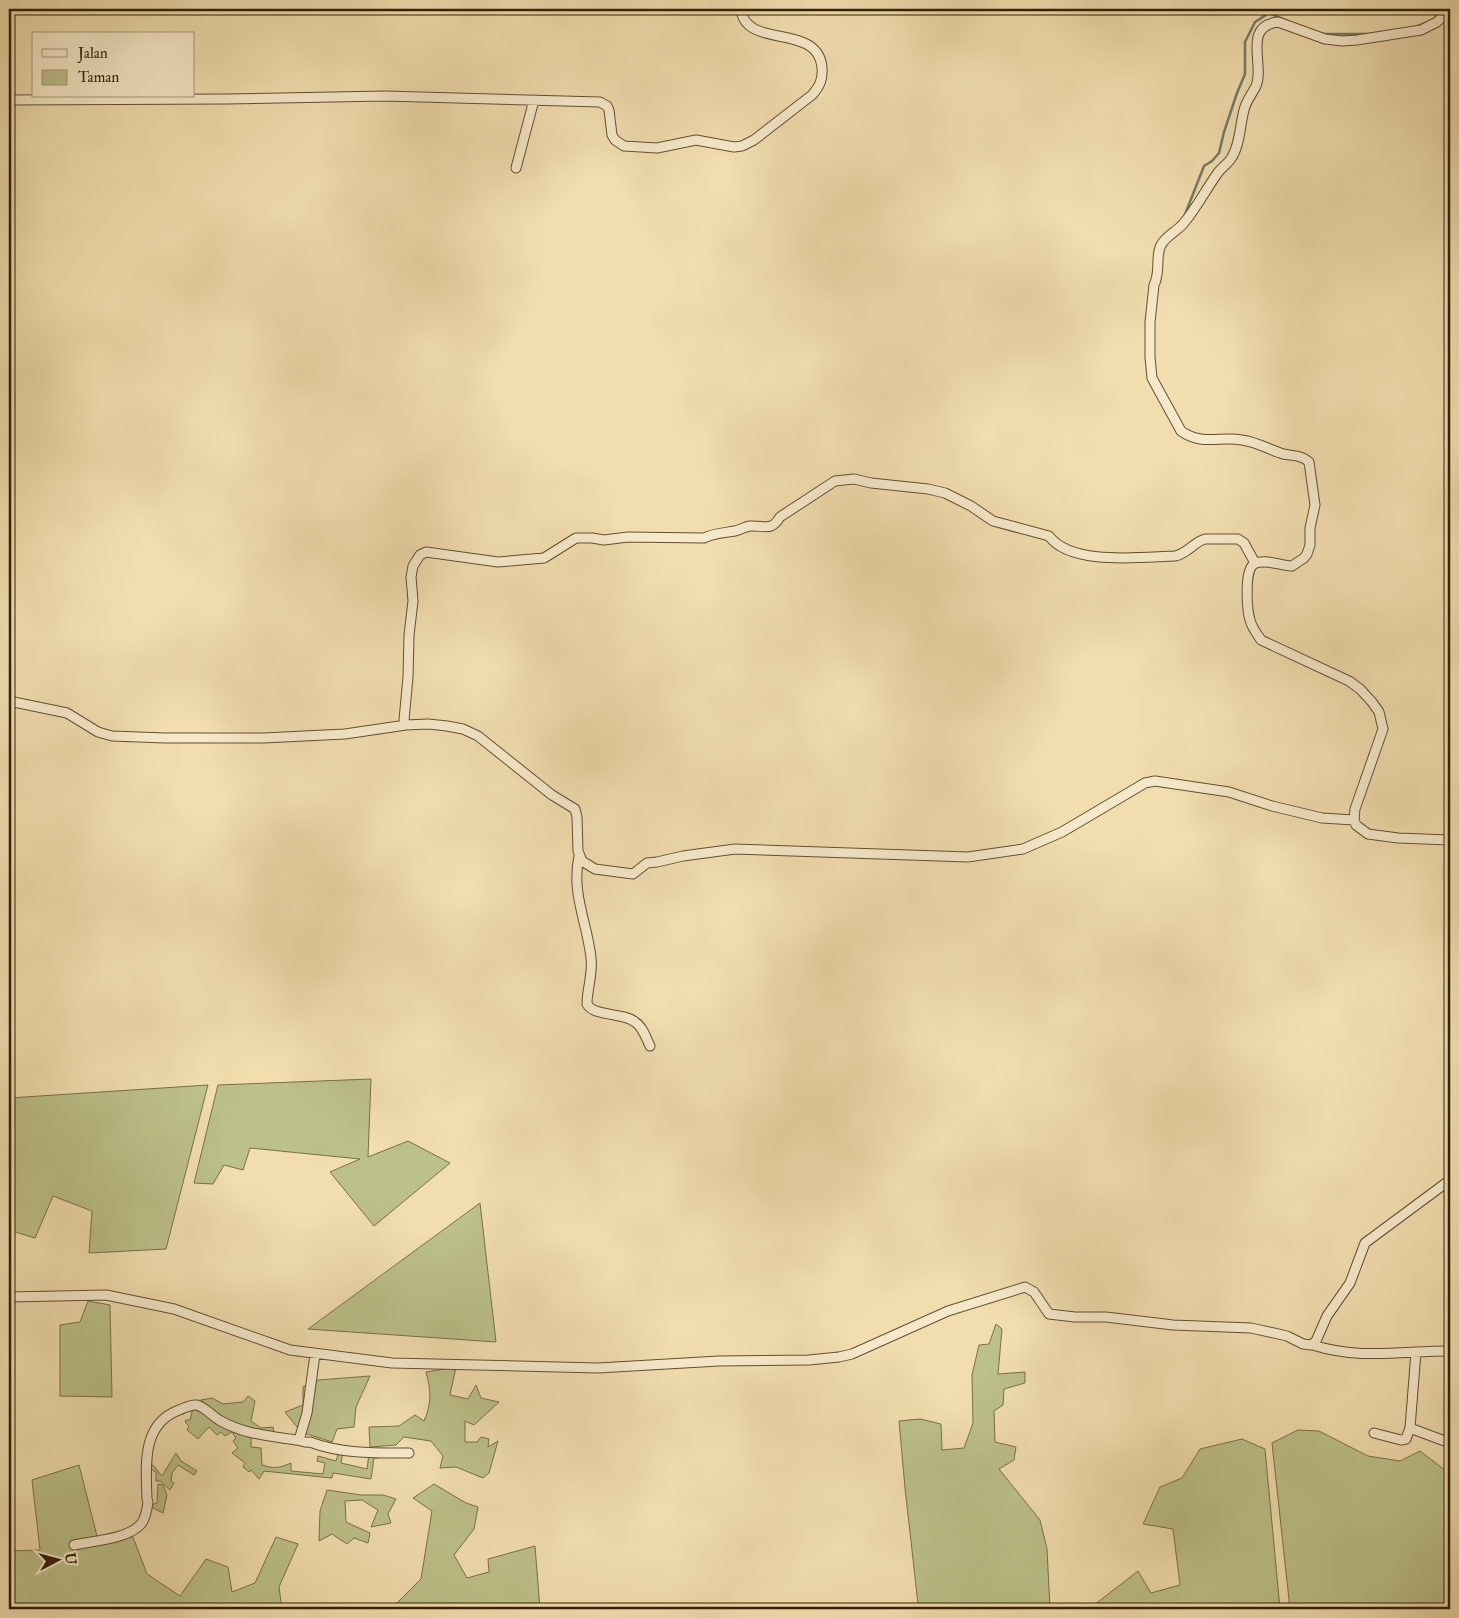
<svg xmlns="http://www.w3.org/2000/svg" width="1459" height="1618" viewBox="0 0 1459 1618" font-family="'IM FELL Double Pica',serif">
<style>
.green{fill:#bcc089;stroke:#787048}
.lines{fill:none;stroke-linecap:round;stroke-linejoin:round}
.stream{stroke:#727c6d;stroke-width:2.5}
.street-casing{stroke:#624f30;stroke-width:11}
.street{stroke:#f6e9ca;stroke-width:9}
</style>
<rect width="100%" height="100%" fill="#f1ddae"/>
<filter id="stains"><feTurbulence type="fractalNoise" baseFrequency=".004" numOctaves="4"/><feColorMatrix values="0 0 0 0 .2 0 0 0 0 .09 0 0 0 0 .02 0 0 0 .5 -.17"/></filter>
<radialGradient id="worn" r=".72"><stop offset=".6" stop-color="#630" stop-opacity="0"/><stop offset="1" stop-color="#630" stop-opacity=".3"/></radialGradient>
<path class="green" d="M371,1079L368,1157L408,1141L450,1163L374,1226L330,1172L360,1159L250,1148L243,1170L224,1165L213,1184L194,1183L218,1085Z
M208,1085L166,1249L89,1253L92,1211L53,1196L35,1238L9,1230V1098Z
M480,1203L496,1342L308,1329Z
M88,1301L110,1305L112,1397L60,1396V1325L80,1322Z
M996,1324L1002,1329L998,1374L1025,1372V1383L1004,1389L1003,1405L994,1411L995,1442L1016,1447L1014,1460L999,1469L1040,1520L1047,1549L1050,1609H948L918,1604L905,1488L899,1421L920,1419L941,1424L942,1450L964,1448L973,1423L972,1375L979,1345L989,1344Z
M456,1367L450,1395L468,1399L476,1385L481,1398L499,1402L474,1425L465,1421V1442H477L481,1437L489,1439L488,1447L498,1441L489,1473L483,1478L456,1467L440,1468L443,1456L431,1441L404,1437L396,1445L370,1447L369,1427L399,1426L415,1415L424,1421C432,1403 431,1390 426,1372Z
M370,1376L356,1407L354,1427L337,1429L332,1442L301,1432L285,1412L303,1405V1387L318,1380Z
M248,1396L255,1401L251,1421L261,1428L273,1427L274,1432L256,1434L213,1415L201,1400L212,1398L223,1404L243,1402Z
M194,1406L251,1436V1447L261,1448L262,1465C274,1469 280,1468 291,1463V1471L323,1474L325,1463L317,1461L318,1456L336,1461L339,1451H343L341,1463L367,1469L369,1454H380L379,1458H374L371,1479L333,1473L332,1478H331L264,1471L259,1479L251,1470L249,1472L243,1467L245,1463L232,1453L238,1448L233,1441L236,1438L232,1432L225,1436L221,1432L217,1435L209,1427L198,1439L187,1430L189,1426L185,1422L186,1420H190L192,1412L190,1407Z
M1298,1430L1319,1431L1368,1456L1400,1461L1420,1451L1450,1474V1609H1290L1272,1443Z
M1242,1439L1265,1449L1280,1609H1089L1138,1571L1151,1593L1180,1585L1173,1529L1143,1524L1160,1487L1182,1478L1200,1449Z
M176,1453L181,1461L197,1471L194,1475L178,1465L172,1473L171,1481L174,1483L170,1490L160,1481H156V1472L149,1468L153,1465L162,1476Z
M79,1465L98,1540L131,1532L147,1574L180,1596L206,1559L228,1567L232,1592L255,1583L276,1537L298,1544L279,1587L282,1609H9V1551L40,1550L32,1480Z
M158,1484L163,1485L167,1495L163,1513L149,1506L157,1503Z
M434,1484L466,1503L478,1507L474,1529L454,1555L467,1578L489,1572L488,1559L535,1546L540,1609H391L421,1579L432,1511L413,1498Z
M327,1490L361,1495H383L396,1499L388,1514L391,1523L371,1527L378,1510L362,1500L345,1501L346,1522L370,1533L368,1543L354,1538L347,1544L332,1534L319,1541L320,1511Z"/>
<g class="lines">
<path class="stream" d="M1435,18L1445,9
M1415,27L1426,23
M1323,34H1367
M1184,217L1204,166L1212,161L1219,153L1224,132L1237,93L1245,74V42L1255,22L1269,13L1294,24"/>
<defs>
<path id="street" d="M1450,10L1437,22L1421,30L1357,40L1342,41L1325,39L1278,22C1242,26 1265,65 1256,86C1252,94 1246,101 1244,110C1240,125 1240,144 1232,157C1228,164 1221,168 1217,174C1205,191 1196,209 1183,224C1177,231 1166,236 1161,245C1155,256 1161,272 1154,285L1150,322V357L1152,378L1181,431C1202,446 1220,436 1242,440C1257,442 1270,450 1283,454C1293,456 1302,455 1309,462L1315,505L1310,528V545L1307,554L1304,558L1292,566C1282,566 1264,558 1254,564C1244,570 1247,610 1250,620C1252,628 1257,634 1261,640L1349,681L1360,689L1372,702L1379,712L1383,729L1355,809L1354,820L1356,825L1368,834L1398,838L1450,840
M9,100L226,99L385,96L600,102L607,106L609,110L612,135L615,140L624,146L657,148L696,140L734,147L742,146L754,140L812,95C820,86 823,79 822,67C817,22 745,50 741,9
M516,168L534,100
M9,701L67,713L98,732L112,736L165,738H263L345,734L406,725L428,724L447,726L463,729L478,736L552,795L575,809L577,817L578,851L582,861L595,869L633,874L647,863L657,862L683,856L735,849L968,857L1023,849L1062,832L1145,783L1155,781L1229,792L1272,806L1322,818L1354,820
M406,725L404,720L408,677L409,635L413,601L411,577L413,566L420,555L426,552L498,562L544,558L576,538H592L604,540L628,537L704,538C714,533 724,533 735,531C740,530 744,527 750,526C765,525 771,532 780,517L835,481L854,479L871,483L928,489L945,493L971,506L993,521L1049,536C1071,566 1141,557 1175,556C1187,554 1194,542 1205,539H1238L1244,543L1255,563
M579,856C571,894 587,921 591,958C593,974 587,989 587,1004C594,1017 623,1012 635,1022C643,1027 646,1038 650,1046
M9,1297L106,1295L174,1309L290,1350L392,1363L598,1368L719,1361L809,1360L839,1357L852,1354L948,1311L1025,1287L1034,1292L1049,1314L1075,1317H1106L1173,1325L1251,1328L1287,1336L1303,1344L1311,1345L1316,1341L1327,1316L1350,1283L1365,1243L1450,1180
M1313,1345C1359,1360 1403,1351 1450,1351
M1410,1428L1450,1443
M1374,1433L1401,1440L1406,1439L1410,1428L1416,1352
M299,1440L307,1413L315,1354
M74,1545C93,1541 128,1539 141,1524C146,1518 147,1509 148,1502L147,1499C146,1466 141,1424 179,1410C185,1408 190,1404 197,1405C206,1408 211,1415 219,1420C243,1434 269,1436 296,1440C301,1440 305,1443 310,1442C341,1454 377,1453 409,1453"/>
</defs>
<use href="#street" class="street-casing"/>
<use href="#street" class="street"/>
</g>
<rect width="1459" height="1618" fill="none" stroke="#f1ddae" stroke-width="30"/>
<rect x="10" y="10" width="1439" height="1598" fill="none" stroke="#332006" stroke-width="2.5"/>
<rect x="15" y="15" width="1429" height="1588" fill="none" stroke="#332006"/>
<rect x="32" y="32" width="162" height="65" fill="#f6e9ca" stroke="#a8997c"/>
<rect x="42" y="49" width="25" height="8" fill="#f6e9ca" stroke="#a8997c"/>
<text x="78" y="58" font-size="15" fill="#332006">Jalan</text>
<rect x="42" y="70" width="25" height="15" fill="#bcc089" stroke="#a8997c"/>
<text x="78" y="82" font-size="15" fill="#332006">Taman</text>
<g transform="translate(58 1560) rotate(84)" stroke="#f6e9ca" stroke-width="4" paint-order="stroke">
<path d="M0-4L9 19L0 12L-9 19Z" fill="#332006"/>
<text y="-8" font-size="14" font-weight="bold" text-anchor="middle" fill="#332006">U</text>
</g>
<rect width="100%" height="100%" filter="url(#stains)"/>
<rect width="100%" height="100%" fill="url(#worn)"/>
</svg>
